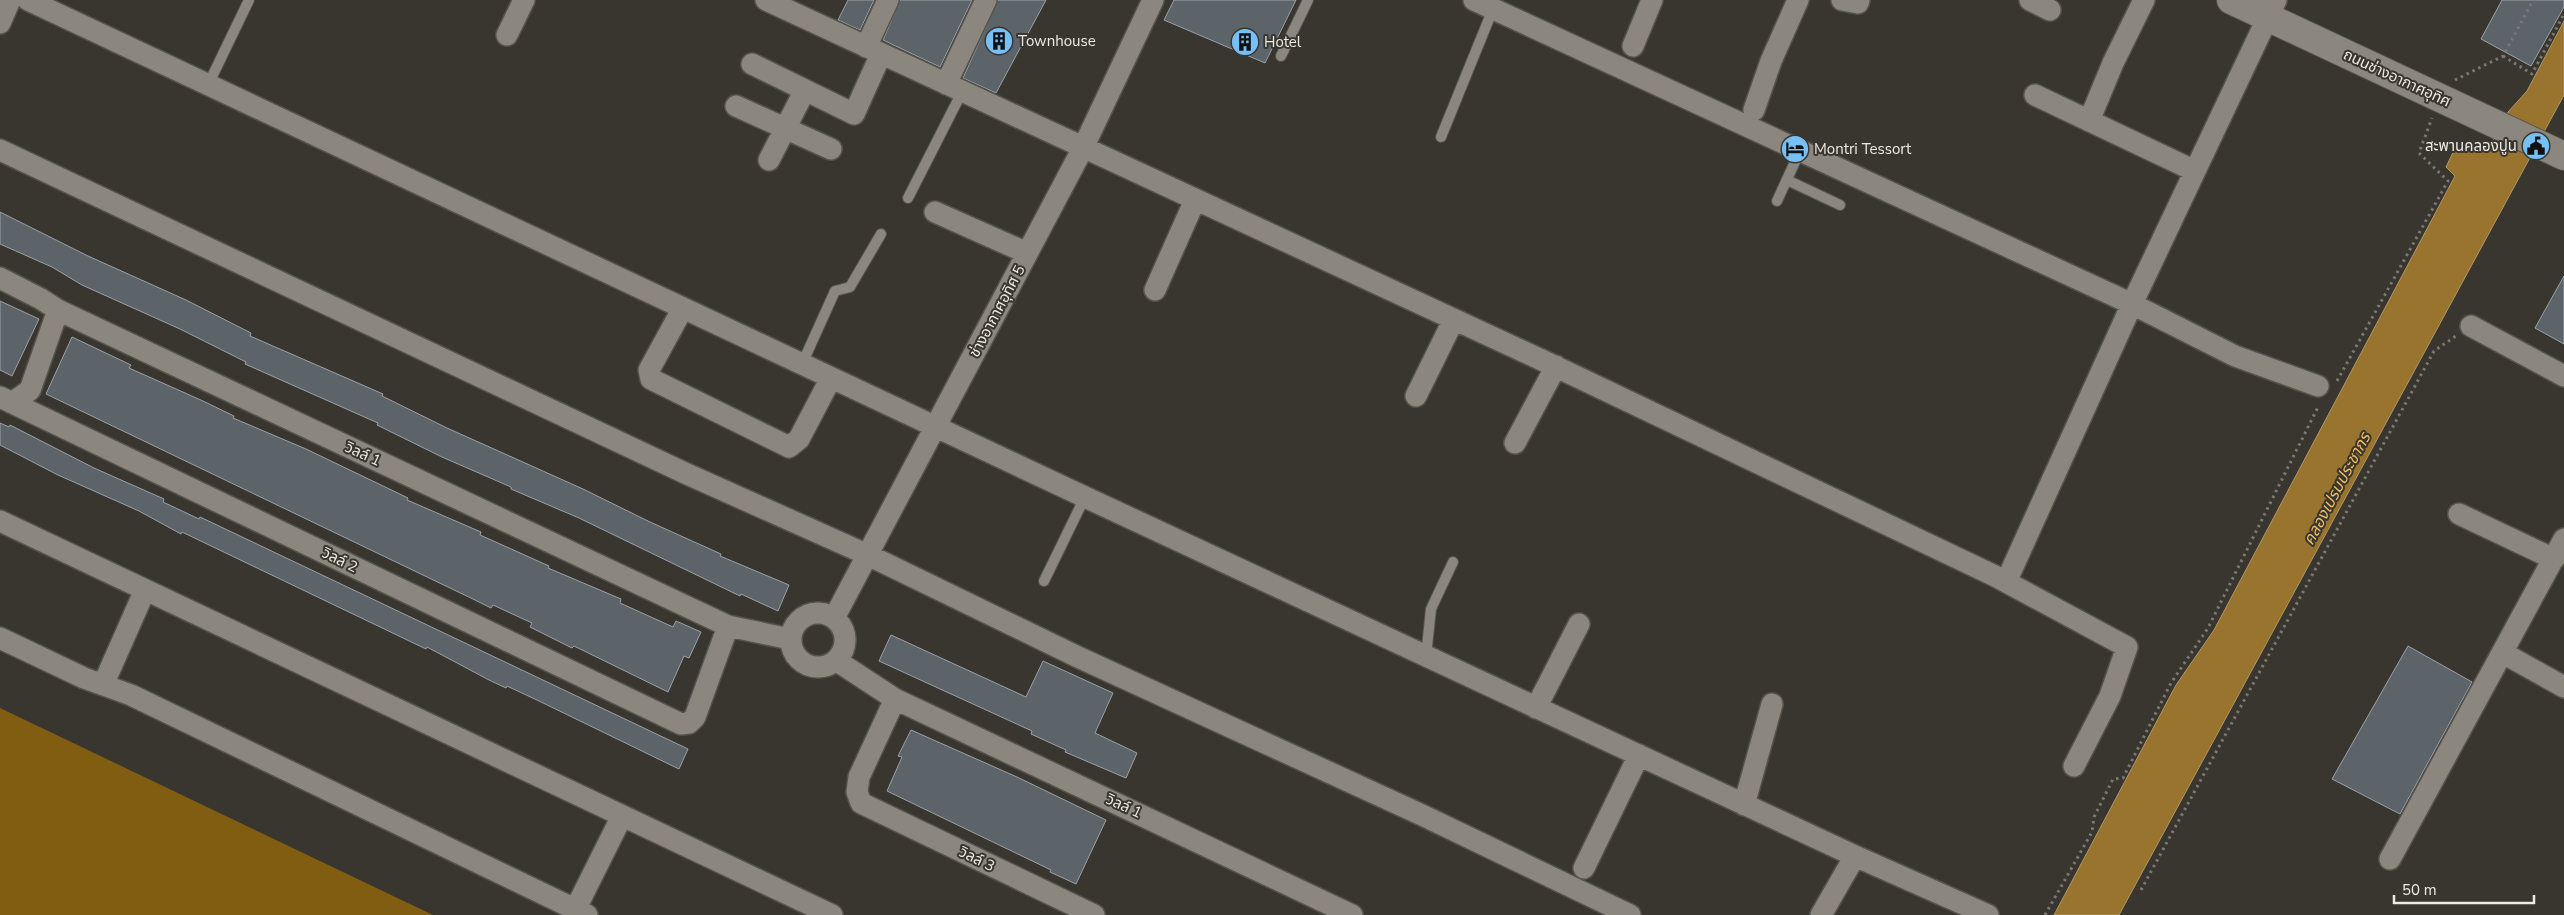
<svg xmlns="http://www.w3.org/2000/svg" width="2564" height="915" viewBox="0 0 2564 915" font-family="'Nunito Sans','Noto Sans Thai',sans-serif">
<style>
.forest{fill:#805d11}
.water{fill:#98742e;stroke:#b29765}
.building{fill:#5c6369;stroke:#9ba2a8}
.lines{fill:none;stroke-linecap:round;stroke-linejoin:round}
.lane-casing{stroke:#55524d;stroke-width:12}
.street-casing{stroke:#55524d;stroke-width:24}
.secondary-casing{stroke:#55524d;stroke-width:30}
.path{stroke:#7b7872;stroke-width:3;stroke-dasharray:2.5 4;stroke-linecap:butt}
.lane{stroke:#8b877f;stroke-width:10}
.street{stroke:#8b877f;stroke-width:21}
.secondary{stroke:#8b877f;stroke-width:28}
.labels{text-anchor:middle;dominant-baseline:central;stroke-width:4;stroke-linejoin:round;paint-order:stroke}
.poi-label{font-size:15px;fill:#edeae6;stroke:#39362f;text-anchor:start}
.street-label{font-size:15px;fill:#edeae6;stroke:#39362f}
.water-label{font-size:16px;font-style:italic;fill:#f2bf5f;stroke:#39362f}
</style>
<rect width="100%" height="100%" fill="#39362f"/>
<path class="forest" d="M0,708L433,915H0Z"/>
<path class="water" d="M2564,21V95L2119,915H2054L2176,685L2214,630L2455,176L2446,167L2456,146H2490L2508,112L2527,91Z"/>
<path class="building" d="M848,0H874L860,30L838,20Z
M900,0H972L940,67L883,40Z
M998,0H1046L996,93L963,78Z
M1174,0H1296L1265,63L1164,20Z
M2502,0H2564V7L2531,66L2481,39Z
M0,212L88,256L186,300L251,333L250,336L383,394L382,396L447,428L583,489L650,522L721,554L720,556L789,585L778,611L741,594L740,596L579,518L511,489V487L442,457L377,425L378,423L245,364L246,362L180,329L82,285L52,267L0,244Z
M2564,276V344L2535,328Z
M0,301L39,319L12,376L0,370Z
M72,337L131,365L129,368L203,401L234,416L233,418L306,449L408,498L407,500L481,532L480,535L549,566L548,568L621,599L620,603L673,627L676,621L701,632L689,658L684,656L668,692L574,646L572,648L530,627L532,623L493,605L491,608L475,600L46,394Z
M0,423L9,427L10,425L94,468L164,499L163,502L199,519L200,517L688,749L679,769L539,701L507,686L506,688L489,680L427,647L426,649L182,532L181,534L139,511L58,475L0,445Z
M891,635L1026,697L1043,661L1113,693L1095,733L1137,753L1126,778L1065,752L1066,750L1031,734L1032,731L879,661Z
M2408,646L2472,682L2400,814L2332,779Z
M911,730L1017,777L1106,820L1076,884L1050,872L1051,870L887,791L902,757L898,756Z"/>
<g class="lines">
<defs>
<path id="lane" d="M1281,56L1308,0
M208,85L249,0
M1441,137L1493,9
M1787,180L1840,205
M908,198L962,92
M1777,201L1800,151
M802,364L835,291L850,287L881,234
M1044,581L1085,497
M1426,656L1431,609L1453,562"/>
<path id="street" d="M28,0L1085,497L1855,856L1988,915
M766,0L1546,362L1995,576L2127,647L2110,696L2074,766
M1474,0L2132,304L2235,356L2318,386
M1842,0L1858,3L1859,0
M2030,0L2050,10
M0,23L10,0
M507,35L524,0
M1633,46L1652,0
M866,47L888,0
M752,64L854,114L881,54
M946,84L986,0
M2035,95L2195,171
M736,106L831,149
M1754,110L1771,61L1798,0
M2089,121L2113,63L2144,0
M0,150L687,474L868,555L1078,657L1422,815L1630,915
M769,160L805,90
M935,212L1027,253
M0,278L41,299L58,310L728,626L790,639
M1155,290L1195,200
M683,308L649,370L651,379L789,447L799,439L831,378
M2471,326L2564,376
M1416,396L1453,321
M0,397L681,724L689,723L695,717L728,626
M12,403L30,390L58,310
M1515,443L1556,366
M2459,514L2554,559
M0,521L832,915
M2006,582L2132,304L2276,0
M791 640a27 27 0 1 1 54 0a27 27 0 1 1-54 0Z
M834,618L1083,148L1153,0
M0,638L84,678L131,695L587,915
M2503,653L2564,687
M837,661L895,699L1352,915
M103,685L145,590
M895,699L859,777L857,792L861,803L1094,915
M1536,708L1579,624
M1744,805L1772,704
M2390,859L2564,539
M1584,868L1639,755
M575,910L622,816
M1821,915L1855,856"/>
<path id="secondary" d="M2231,0L2564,156"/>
</defs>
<use href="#lane" class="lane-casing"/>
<use href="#street" class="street-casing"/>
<use href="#secondary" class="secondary-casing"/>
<path class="path" d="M2503,56L2532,74L2564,14
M2455,80L2503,56L2533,0
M2337,381L2448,181L2419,153L2432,118
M2141,890L2434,351L2456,336
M2045,915L2092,832L2094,817L2113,779L2123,778L2171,683L2208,628L2319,405"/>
<use href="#lane" class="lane"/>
<use href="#street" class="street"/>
<use href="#secondary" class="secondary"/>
</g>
<defs>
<symbol id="building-disc" viewBox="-11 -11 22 22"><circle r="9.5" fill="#76c0f7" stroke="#39362f"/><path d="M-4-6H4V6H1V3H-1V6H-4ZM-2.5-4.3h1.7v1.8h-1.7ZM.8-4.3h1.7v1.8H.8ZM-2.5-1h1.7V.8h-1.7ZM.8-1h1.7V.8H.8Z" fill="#111"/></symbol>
<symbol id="civic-disc" viewBox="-11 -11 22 22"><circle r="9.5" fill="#76c0f7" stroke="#39362f"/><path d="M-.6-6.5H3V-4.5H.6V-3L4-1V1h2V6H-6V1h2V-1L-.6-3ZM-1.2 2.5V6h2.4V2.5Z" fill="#111"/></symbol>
<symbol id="hotel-disc" viewBox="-11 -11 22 22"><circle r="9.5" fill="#76c0f7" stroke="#39362f"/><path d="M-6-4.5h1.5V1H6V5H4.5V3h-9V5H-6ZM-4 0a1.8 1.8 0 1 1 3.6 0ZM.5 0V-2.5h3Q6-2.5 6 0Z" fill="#111"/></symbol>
</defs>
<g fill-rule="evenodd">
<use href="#building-disc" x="983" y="25" width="32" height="32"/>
<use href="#building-disc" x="1229" y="26" width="32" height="32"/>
<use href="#civic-disc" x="2520" y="130" width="32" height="32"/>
<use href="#hotel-disc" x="1779" y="133" width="32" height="32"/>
</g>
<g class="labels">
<g class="poi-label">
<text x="1018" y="41">Townhouse</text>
<text x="1264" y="42">Hotel</text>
<text x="2517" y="146" text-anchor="end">สะพานคลองปูน</text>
<text x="1814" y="149">Montri Tessort</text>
</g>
<g class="street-label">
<text transform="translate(2397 78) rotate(25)">ถนนช่างอากาศอุทิศ</text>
<text transform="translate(997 311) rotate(-62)">ช่างอากาศอุทิศ 5</text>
<text transform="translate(363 454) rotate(25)">วิลล์ 1</text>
<text transform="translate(340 560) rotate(26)">วิลล์ 2</text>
<text transform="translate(1124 806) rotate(25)">วิลล์ 1</text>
<text transform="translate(977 859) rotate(26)">วิลล์ 3</text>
</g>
<g class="water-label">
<text transform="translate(2337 489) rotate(-62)">คลองเปรมประชากร</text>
</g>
</g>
<path d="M2394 895v8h140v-8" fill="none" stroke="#edeae6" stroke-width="2.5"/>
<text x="2402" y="895" font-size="15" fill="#edeae6" stroke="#39362f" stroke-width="4" paint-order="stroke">50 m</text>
</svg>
